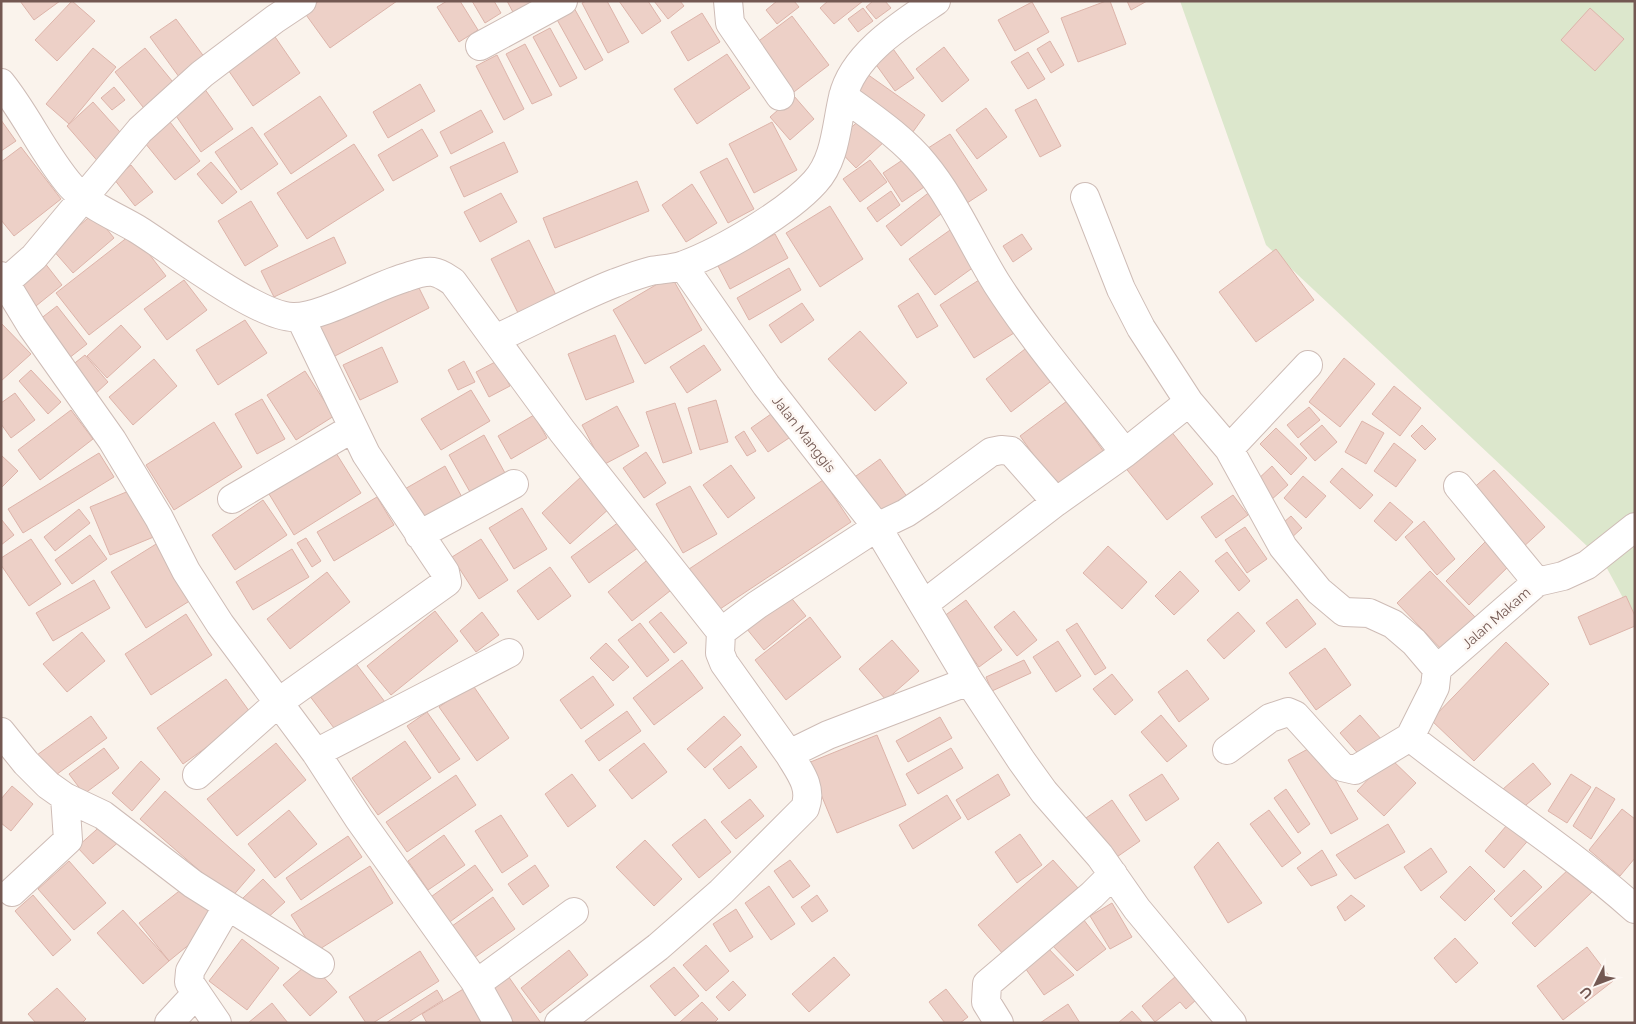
<svg xmlns="http://www.w3.org/2000/svg" width="1636" height="1024" viewBox="0 0 1636 1024" font-family="Raleway,sans-serif">
<style>
.green{fill:#dce7cc}
.building{fill:#edd0c7;stroke:#ddb4aa}
.lines{fill:none;stroke-linecap:round;stroke-linejoin:round}
.minor-casing{stroke:#cebcb6;stroke-width:30}
.minor{stroke:#fff;stroke-width:28}
.labels{text-anchor:middle;dominant-baseline:central;stroke-width:5;stroke-linejoin:round;paint-order:stroke}
.street-label{font-size:14px;fill:#735852;stroke:#fdf7f3}
</style>
<rect width="100%" height="100%" fill="#faf3ec"/>
<path class="green" d="M1180,1H1635V620L1603,561L1266,245Z"/>
<path class="building" d="M20,1H60L34,20Z
M72,1L95,21L57,61L35,40Z
M319,1H397L330,48L304,12Z
M447,1H460L478,30L459,42L437,7Z
M472,1H494L501,13L485,23Z
M507,1H530L531,4L514,14Z
M586,1H607L629,42L608,53L582,3Z
M619,1H648L661,21L642,34Z
M654,1H680L684,6L668,19Z
M777,1H794L799,7L777,24L766,10Z
M828,1H863L834,24L820,8Z
M873,1H885L891,8L876,19L866,7Z
M1106,1H1110L1126,44L1078,62L1061,18Z
M1127,1H1147L1131,10Z
M1032,2L1049,32L1015,51L998,20Z
M573,6L603,60L585,70L555,16Z
M863,8L873,21L858,32L848,19Z
M1590,8L1624,39L1595,71L1561,40Z
M702,13L720,42L688,61L671,32Z
M792,16L829,65L790,95L752,46Z
M176,19L208,62L182,81L150,37Z
M550,28L577,78L560,87L533,37Z
M271,31L300,73L253,106L224,64Z
M1050,41L1064,65L1051,73L1037,49Z
M525,44L552,95L532,104L506,54Z
M891,46L914,78L895,91L872,59Z
M944,47L969,80L942,102L916,69Z
M93,48L116,67L69,124L46,104Z
M145,48L177,87L147,112L115,72Z
M1028,52L1045,79L1028,89L1011,62Z
M727,54L750,88L697,124L674,89Z
M497,55L524,109L504,120L476,66Z
M867,74L925,115L910,136L852,95Z
M420,84L435,111L388,138L373,112Z
M114,87L125,100L112,110L101,98Z
M204,88L233,129L201,152L172,110Z
M320,96L347,136L291,174L264,134Z
M794,96L814,119L790,140L770,117Z
M1036,99L1061,146L1040,157L1015,110Z
M93,102L128,141L101,165L67,126Z
M986,108L1007,137L977,159L956,130Z
M481,110L493,132L451,154L440,132Z
M864,116L885,141L856,168L833,144Z
M1,120L16,141L1,151Z
M170,122L200,161L175,180L145,143Z
M772,122L797,170L754,193L729,144Z
M252,127L278,164L241,190L215,152Z
M422,129L438,156L393,181L378,155Z
M950,134L987,190L961,207L925,150Z
M504,142L518,172L464,197L450,167Z
M354,144L384,190L307,239L277,193Z
M21,147L61,199L14,236L1,220V162Z
M907,157L927,185L902,202L883,173Z
M727,158L754,209L728,223L700,172Z
M870,160L887,182L860,202L843,179Z
M211,162L237,192L222,204L197,174Z
M131,165L153,192L135,206L114,179Z
M637,181L649,211L555,248L543,218Z
M692,184L717,223L686,242L662,205Z
M936,187L951,206L901,246L886,226Z
M891,191L900,205L877,222L867,208Z
M501,193L517,222L480,242L464,212Z
M251,201L278,246L245,266L218,221Z
M830,206L863,259L820,287L786,233Z
M94,213L114,238L73,273L52,249Z
M953,228L978,264L935,295L909,259Z
M133,233L166,276L89,335L56,293Z
M775,234L788,258L730,289L717,264Z
M1022,234L1032,249L1013,262L1003,246Z
M334,237L346,263L274,297L261,271Z
M529,240L556,295L518,313L491,259Z
M1276,249L1314,300L1256,342L1219,292Z
M44,262L62,285L31,310L13,288Z
M789,268L801,290L749,320L737,298Z
M413,276L429,308L329,359L313,327Z
M671,276L702,330L645,364L613,310Z
M184,280L207,310L167,340L144,309Z
M979,280L1014,333L974,358L940,305Z
M918,293L938,326L917,338L898,306Z
M802,303L814,320L781,343L769,325Z
M57,306L87,344L64,362L35,323Z
M245,320L267,353L218,385L196,350Z
M1,323L31,354L1,381Z
M121,325L141,347L107,378L87,356Z
M860,331L907,383L875,411L828,359Z
M615,335L634,382L586,400L568,354Z
M704,345L721,370L687,393L670,367Z
M1029,346L1054,379L1011,412L986,379Z
M382,347L398,382L360,400L343,365Z
M85,355L108,382L95,394L71,366Z
M1344,358L1375,384L1340,427L1309,402Z
M154,359L177,386L133,425L109,397Z
M464,361L475,382L458,390L448,370Z
M497,361L510,386L489,397L476,372Z
M31,370L61,402L48,414L19,381Z
M305,371L334,416L296,440L267,395Z
M1394,386L1421,408L1400,436L1372,414Z
M471,390L490,421L441,450L421,419Z
M15,393L35,420L11,438L1,424V403Z
M262,399L285,439L257,454L235,414Z
M716,400L728,442L700,450L688,408Z
M1067,401L1104,452L1056,486L1020,436Z
M675,403L692,453L663,463L646,412Z
M617,406L639,446L603,465L582,425Z
M781,407L798,432L768,452L751,428Z
M1309,407L1320,420L1298,438L1287,425Z
M71,410L93,439L40,480L18,450Z
M534,415L547,438L511,459L498,436Z
M1362,421L1384,433L1366,464L1345,452Z
M214,422L242,467L174,510L146,465Z
M1322,425L1337,442L1315,461L1300,444Z
M1422,425L1436,439L1425,450L1411,436Z
M1276,428L1307,458L1291,475L1260,444Z
M1170,430L1213,484L1167,520L1124,466Z
M744,431L756,451L747,456L735,437Z
M484,435L505,473L470,492L449,455Z
M1394,443L1416,460L1396,487L1374,471Z
M646,452L666,483L644,498L623,468Z
M99,453L114,477L23,533L8,509Z
M336,453L361,493L294,535L269,494Z
M1,455L18,471L1,488Z
M880,459L908,498L877,520L849,481Z
M731,465L755,498L728,518L703,485Z
M445,466L463,499L421,522L403,490Z
M1272,466L1288,485L1271,500L1255,482Z
M1342,468L1373,495L1360,509L1330,482Z
M1494,470L1545,527L1521,549L1470,491Z
M582,476L611,507L570,544L542,513Z
M1303,476L1326,496L1306,518L1284,498Z
M823,480L851,522L711,615L683,573Z
M690,486L717,534L683,553L656,504Z
M136,488L156,536L110,555L90,507Z
M1233,495L1248,515L1216,538L1201,517Z
M377,497L394,525L334,561L317,532Z
M263,500L287,535L235,570L212,535Z
M1390,502L1413,522L1396,541L1374,521Z
M522,508L547,549L514,569L489,528Z
M79,509L90,523L55,551L44,537Z
M1291,516L1302,528L1288,541L1277,528Z
M1,519L14,535L1,545Z
M623,519L642,545L589,583L571,557Z
M1424,521L1455,559L1437,575L1405,537Z
M1245,527L1267,559L1247,573L1225,540Z
M90,535L107,559L72,584L55,560Z
M306,538L321,561L312,567L297,543Z
M31,539L61,584L29,606L1,565V558Z
M481,539L508,580L479,599L452,557Z
M1488,539L1512,563L1469,605L1446,581Z
M161,541L196,597L146,628L111,572Z
M1108,546L1147,582L1122,609L1083,573Z
M292,549L309,577L253,610L236,582Z
M1227,552L1250,581L1239,591L1215,561Z
M651,557L675,587L632,621L608,592Z
M550,567L571,596L538,620L517,591Z
M1180,571L1199,591L1174,615L1155,596Z
M1430,571L1477,619L1444,652L1397,603Z
M327,572L350,602L290,649L267,619Z
M94,580L110,608L53,641L36,613Z
M784,589L806,616L764,650L742,623Z
M1626,596L1635,616V626L1590,645L1578,617Z
M1297,599L1316,624L1286,648L1266,623Z
M966,600L1002,650L979,667L943,617Z
M435,611L458,641L391,695L367,666Z
M1014,611L1037,640L1017,656L994,627Z
M482,612L499,635L476,652L460,631Z
M661,612L687,643L674,653L649,622Z
M1238,612L1255,631L1224,659L1207,640Z
M186,614L212,655L151,695L125,654Z
M810,617L841,657L786,700L755,660Z
M640,623L669,660L647,677L618,640Z
M1077,623L1106,668L1095,675L1066,630Z
M82,632L105,661L67,692L43,664Z
M892,640L919,671L886,700L859,669Z
M1058,641L1081,676L1056,692L1033,657Z
M1506,642L1549,684L1474,761L1431,720Z
M606,643L629,667L613,681L590,658Z
M1325,648L1351,685L1316,710L1289,673Z
M682,660L703,688L654,725L633,698Z
M1024,660L1031,673L992,691L986,677Z
M354,661L385,702L340,736L309,695Z
M1187,670L1209,699L1179,722L1158,692Z
M1112,674L1133,700L1115,715L1093,689Z
M593,676L614,705L581,729L560,700Z
M226,679L252,715L183,764L157,728Z
M472,684L509,738L477,761L439,707Z
M627,711L641,731L599,761L585,741Z
M427,712L460,759L439,773L407,726Z
M1161,715L1187,746L1167,762L1141,732Z
M1360,715L1382,740L1362,758L1340,733Z
M91,716L107,738L53,777L37,755Z
M724,716L741,735L705,768L687,749Z
M940,717L952,738L908,762L896,741Z
M877,735L906,805L837,833L808,763Z
M405,741L431,778L378,815L352,778Z
M276,743L306,780L237,836L207,799Z
M644,743L667,772L632,799L609,770Z
M1315,745L1358,819L1331,834L1288,760Z
M741,746L757,767L729,789L713,769Z
M104,748L119,768L84,794L69,774Z
M951,748L963,768L918,794L906,774Z
M1389,757L1416,783L1384,816L1357,791Z
M141,761L160,779L132,811L112,793Z
M1533,763L1551,784L1520,810L1503,789Z
M572,774L596,806L568,827L545,794Z
M998,774L1010,795L968,820L956,800Z
M1162,774L1179,799L1146,821L1129,795Z
M1571,774L1591,787L1567,823L1548,811Z
M456,775L476,805L407,852L386,822Z
M12,786L33,804L11,831L1,823V799Z
M1596,787L1615,799L1591,839L1573,826Z
M1286,789L1310,824L1298,833L1274,798Z
M165,791L255,870L231,898L140,819Z
M947,795L961,818L913,849L899,825Z
M750,799L764,816L736,839L721,822Z
M1112,800L1140,841L1111,861L1083,820Z
M1622,809L1635,819V858L1620,876L1589,850Z
M289,810L317,844L275,878L248,844Z
M1269,810L1301,853L1282,867L1250,824Z
M501,815L528,856L502,873L475,831Z
M705,819L731,852L699,878L672,845Z
M1512,819L1532,836L1504,868L1485,851Z
M105,822L121,840L93,864L77,847Z
M1388,824L1405,852L1355,879L1336,855Z
M1020,834L1042,865L1017,883L995,852Z
M444,835L465,865L428,890L408,861Z
M348,836L362,857L301,900L286,878Z
M645,840L682,879L654,906L616,867Z
M1218,842L1262,903L1228,923L1194,867Z
M1431,848L1447,872L1421,891L1404,867Z
M1322,850L1337,875L1311,886L1297,868Z
M790,860L810,886L793,898L774,871Z
M1053,860L1078,888L1003,954L978,925Z
M69,861L106,903L74,930L38,889Z
M475,865L493,890L447,924L428,899Z
M535,865L549,886L523,905L508,884Z
M370,866L393,903L315,952L291,915Z
M1470,866L1495,891L1465,921L1440,897Z
M1571,867L1593,891L1535,947L1512,923Z
M1524,870L1542,887L1511,917L1494,899Z
M263,879L285,902L265,920L243,898Z
M188,884L218,921L169,961L139,923Z
M769,886L795,924L771,940L745,903Z
M33,895L71,940L53,956L15,911Z
M817,895L828,911L812,922L801,907Z
M1351,895L1365,906L1345,921L1337,907Z
M493,897L515,929L468,962L445,931Z
M1112,903L1132,937L1110,949L1090,916Z
M736,909L753,937L730,952L713,924Z
M123,910L169,961L143,984L97,933Z
M1080,915L1106,949L1077,971L1050,943Z
M1455,938L1478,963L1456,983L1434,958Z
M242,939L279,968L247,1010L209,981Z
M1044,944L1074,975L1044,995L1023,965Z
M706,945L729,971L706,991L683,965Z
M1587,947L1613,981L1563,1020L1537,986Z
M569,950L588,975L540,1013L521,988Z
M420,951L439,981L373,1023H366L349,997Z
M834,957L850,975L809,1012L792,994Z
M310,962L337,992L310,1016L283,985Z
M674,967L699,996L675,1016L650,986Z
M506,973L541,1023H514L488,985Z
M1176,976L1197,999L1186,1009L1180,1002L1155,1022L1142,1006Z
M733,981L746,995L729,1011L716,997Z
M57,988L86,1019L82,1023H36L28,1014Z
M465,988L486,1023H427L422,1014Z
M946,989L968,1017L960,1023H945L929,1002Z
M437,990L443,1000L407,1023H386Z
M702,1002L718,1019L714,1023H679Z
M272,1003L288,1023H248Z
M1068,1004L1080,1023H1040Z
M1132,1011L1143,1023H1118Z"/>
<g class="lines">
<defs>
<path id="minor" d="M728,1L730,23L780,96
M480,46L563,1
M1,83C27,115 44,155 71,186C89,206 115,216 137,229C171,250 259,318 294,317C323,317 373,287 404,278C413,275 423,271 433,272C441,273 447,278 453,282L562,431L721,632L720,653L724,663L789,754L828,735L969,681
M843,96C871,117 902,137 924,164C954,200 972,244 997,284C1035,343 1082,397 1125,453
M1085,197L1121,289L1141,328L1189,402
M683,266L766,385L877,527L969,681L1021,760L1044,792L1100,856L1137,909L1232,1023
M1,276L32,327L112,440L159,518L186,571L220,624L316,753L359,819L474,980L498,1023
M1,286L34,257L140,130L202,74L275,19L302,1
M495,339C535,321 574,299 615,283C626,279 639,274 651,271C662,269 674,269 684,265C722,251 788,212 815,182C836,159 836,126 843,97C853,54 902,24 936,1
M1229,449L1308,365
M1458,486L1537,582
M232,499L353,428
M419,535L514,484
M924,604L1056,502
M721,632L757,605L877,527L906,513L931,496L991,452L1001,450L1011,451L1056,502L1125,453L1189,402L1229,449L1283,547L1319,591L1344,612L1369,613L1393,624L1414,642L1437,669L1435,687L1410,737L1355,770L1342,767L1295,715L1288,712L1270,718L1227,750
M1437,669L1537,582L1563,576L1587,565L1635,527
M1,732L26,763L48,785L65,797L103,815L193,884L320,964
M1410,737C1484,796 1564,846 1635,909
M316,753L509,653
M197,775L279,702L447,582L445,572L366,454L300,317
M12,892L68,840L65,797
M476,984L574,912
M169,1023L195,995
M217,1023L189,982L190,971L227,907
M559,1023L658,947L721,892L805,808C813,787 799,771 789,754
M999,1023L986,1002L987,984L1092,895L1113,874"/>
</defs>
<use href="#minor" class="minor-casing"/>
<use href="#minor" class="minor"/>
</g>
<g class="labels">
<g class="street-label">
<text transform="translate(804 434) rotate(52)">Jalan Manggis</text>
<text transform="translate(1496 618) rotate(-41)">Jalan Makam</text>
</g>
</g>
<rect width="1636" height="1024" fill="none" stroke="#735852" stroke-width="5"/>
<g transform="translate(1596 984) rotate(228)" stroke="#fdf7f3" stroke-width="4" paint-order="stroke">
<path d="M0-4L9 19L0 12L-9 19Z" fill="#735852"/>
<text y="-8" font-size="14" font-weight="bold" text-anchor="middle" fill="#735852">U</text>
</g>
</svg>
